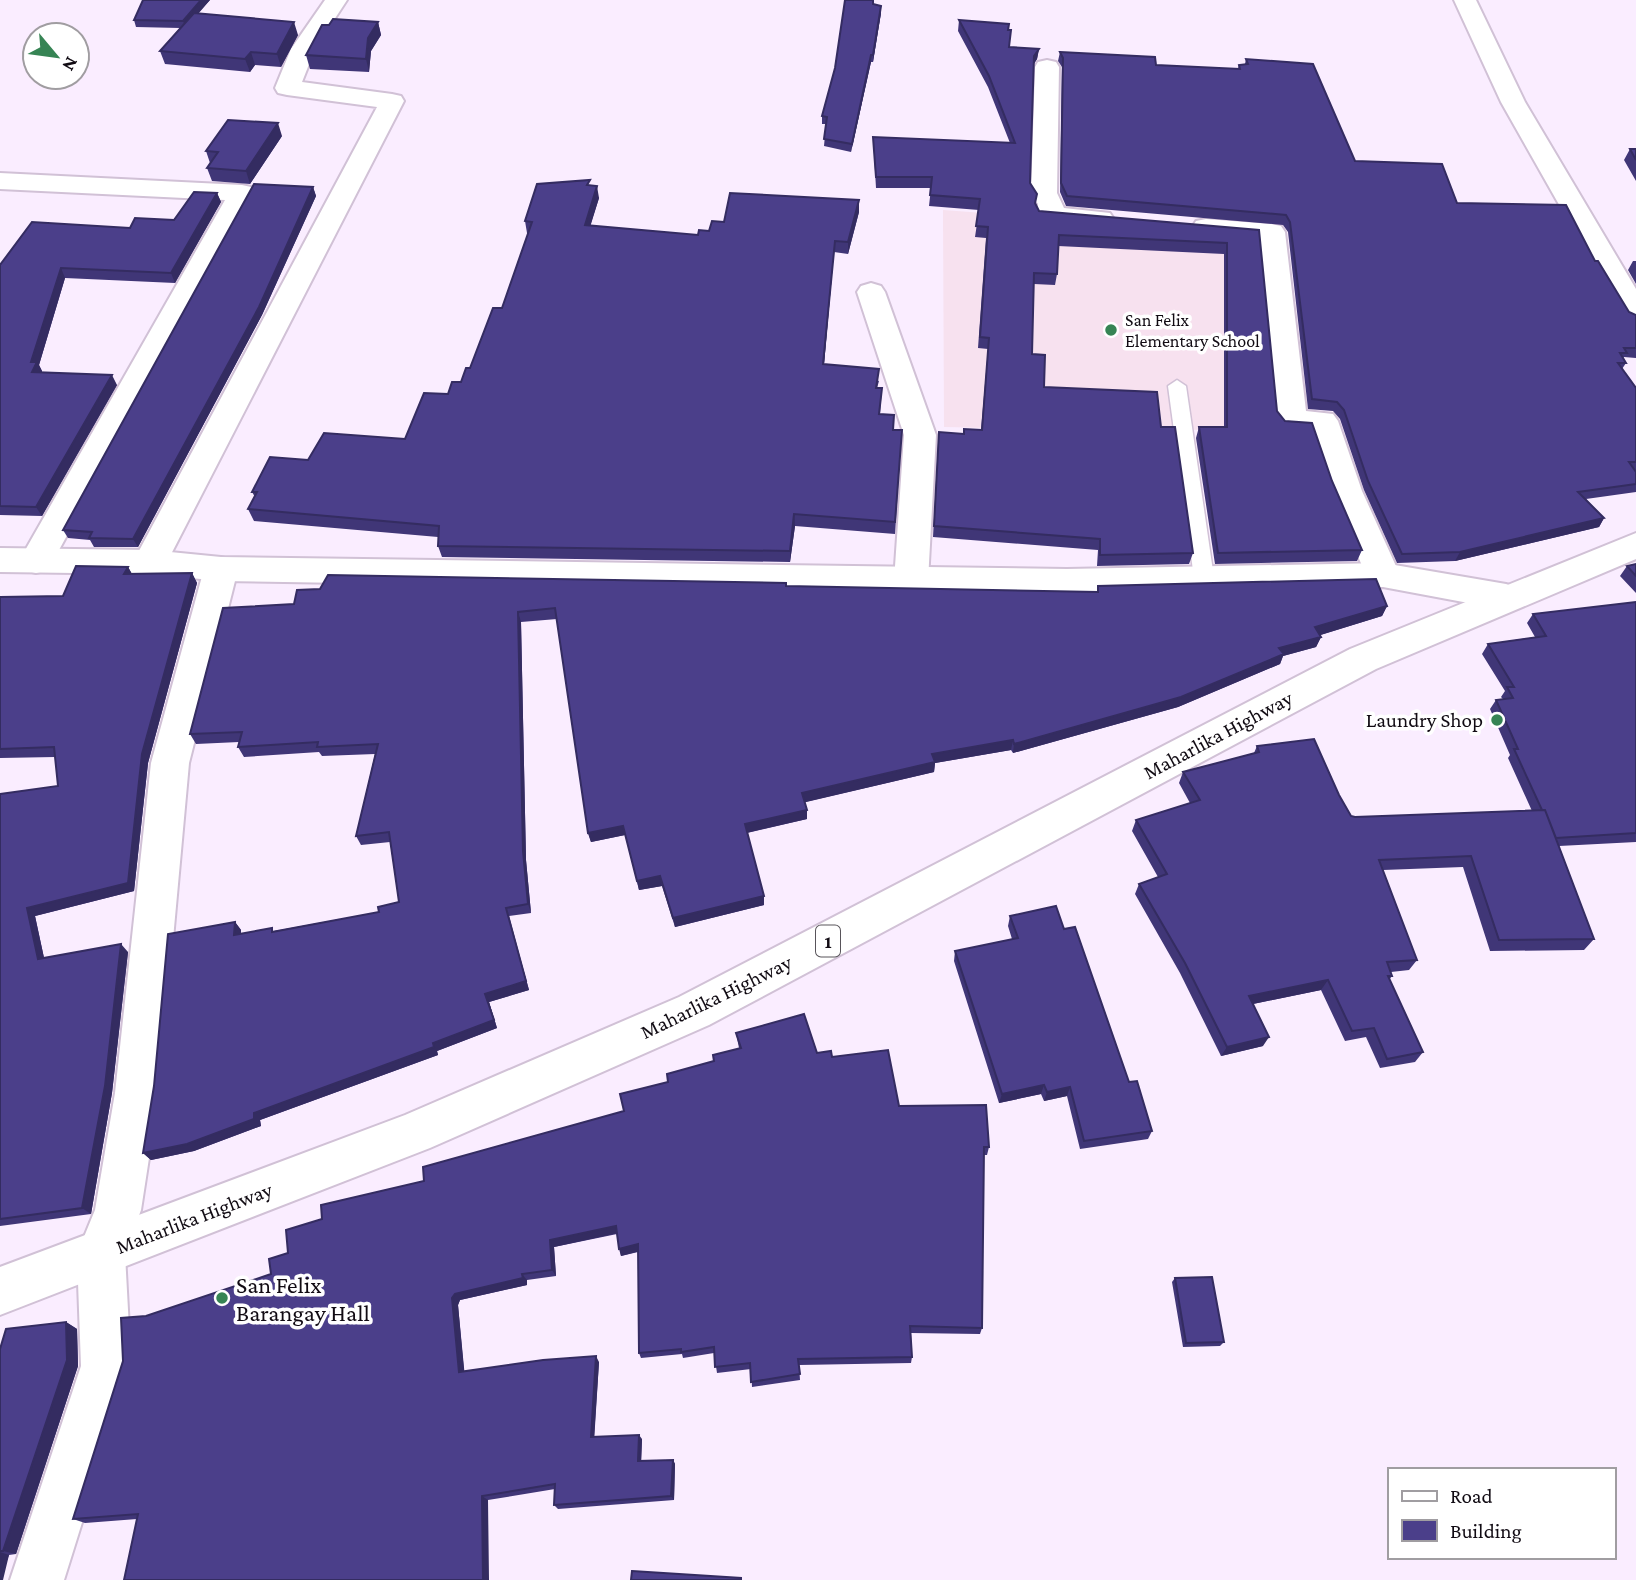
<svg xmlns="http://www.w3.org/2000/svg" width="1636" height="1580" viewBox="0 0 1636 1580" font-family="'Crimson Pro',serif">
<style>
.education{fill:#f7e1ef}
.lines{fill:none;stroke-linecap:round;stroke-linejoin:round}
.service-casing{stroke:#d1c1d6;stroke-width:3}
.minor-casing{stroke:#d1c1d6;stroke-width:4}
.tertiary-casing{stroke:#d1c1d6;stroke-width:4}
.trunk-casing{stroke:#d1c1d6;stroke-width:4}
.service{fill:#fff;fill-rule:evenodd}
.minor{fill:#fff;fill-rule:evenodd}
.tertiary{fill:#fff;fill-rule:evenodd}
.trunk{fill:#fff;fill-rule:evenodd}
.wall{fill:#403677}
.shaded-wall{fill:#342c61}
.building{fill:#4b3f8a;stroke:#342c61;stroke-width:2}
.poi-dot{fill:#368454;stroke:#fff;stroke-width:2.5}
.labels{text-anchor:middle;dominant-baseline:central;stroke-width:7;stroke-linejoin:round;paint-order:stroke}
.far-poi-label{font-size:18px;fill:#110b13;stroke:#fff;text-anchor:start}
.shield{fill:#fff;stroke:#58545a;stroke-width:2}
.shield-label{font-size:19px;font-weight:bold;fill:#110b13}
.poi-label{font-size:21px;fill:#110b13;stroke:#fff;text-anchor:end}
.street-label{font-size:21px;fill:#110b13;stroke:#fff}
.near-poi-label{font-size:24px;fill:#110b13;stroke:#fff;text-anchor:start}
</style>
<rect width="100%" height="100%" fill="#faedff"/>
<path class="education" d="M943,210L1269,234L1290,427L1158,431L944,427Z"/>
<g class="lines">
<defs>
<path id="service" d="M1177,380L1186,386L1214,578L1211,583H1197L1194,578L1168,386Z"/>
<path id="minor" d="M325,0H347L315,49L302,82L392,94L401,96L404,101L167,562L162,571L150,574L138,571L133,562L377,107L287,95L278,93L275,88L291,49Z
M1454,0H1476L1525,102L1636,289V323L1626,320L1621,314L1501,102Z
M1047,60L1056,62L1059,67L1057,193L1064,208L1110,213L1114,219L1110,225C1089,230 1061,226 1040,221L1036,215L1038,204L1031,194L1035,67L1038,62Z
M0,173L242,185L251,187L255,193L48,570L36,573L24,570L19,561L225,200L0,189Z
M1206,219L1271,224L1281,226L1285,232L1306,411L1333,414L1338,421L1362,491L1400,575L1395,584L1383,587L1371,584L1366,575L1330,491L1310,432L1281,429L1276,422L1258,239L1196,233L1192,227L1196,221Z
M871,283L881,286L885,292L936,435L928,581L923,590L911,594L899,590L894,581L904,435L857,292L861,286Z
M221,557L233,560L238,569L189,763L159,1093L141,1210L125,1254L131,1366L64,1580H10L81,1366L77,1254L95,1210L115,1093L151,763L204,569L209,560Z"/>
<path id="tertiary" d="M0,548L150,550L221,557L1067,569L1383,563L1506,584L1518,588L1523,597L1518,606L1506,610L1383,587L1067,595L221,581L150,574L0,572Z"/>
<path id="trunk" d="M1636,533V559L1376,669L709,1025L430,1148L0,1315V1267L405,1115L679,997L1350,649Z"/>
</defs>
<use href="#service" class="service-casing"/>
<use href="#minor" class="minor-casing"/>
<use href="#tertiary" class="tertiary-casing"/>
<use href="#trunk" class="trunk-casing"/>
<use href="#service" class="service"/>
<use href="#minor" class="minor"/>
<use href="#tertiary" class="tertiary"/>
<use href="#trunk" class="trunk"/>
</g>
<path class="wall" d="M143,0H210L198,13L298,35L281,67L255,65L250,72L165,64L160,51L180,28L136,27L134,20Z
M873,4L881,13L873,62H871L851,152L824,146L826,124H822V116Z
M959,20L1009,47L1039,49L1037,59L1033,65L1030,183L1035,204L1039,211L1259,230L1277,411L1332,481L1362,550L1357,561L1215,564L1196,438L1199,427H1224V254L1058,246L1057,274L1055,285L1034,284L1032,354L1044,387L1161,427L1193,553L1189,564L1097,566L1098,550L933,537L938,443L963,434L964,429L981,430L988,349L978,348L986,238L975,237L979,210L929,206L931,188H876L873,137L1010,143L988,87L958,31Z
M378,22L381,35L371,51L369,72L310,69L306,55L329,25Z
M1060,52L1156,65L1238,69L1239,65L1245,64L1246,59L1355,161L1595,261L1629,312L1636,315V358L1624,357L1623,358L1626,363L1622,369L1636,388V470H1635L1636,472V492L1586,499L1604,518L1599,527L1455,561L1397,563L1364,490L1340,419L1333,411L1308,409L1288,232L1283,225L1066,206L1060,192L1062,67L1058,61Z
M282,136L250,184L212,181L207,168L210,163L206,151Z
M1630,149H1636V181L1624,160Z
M591,186L599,198L590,226L698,235L709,231L724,222L859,212L848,254L834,252L824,364L879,381L877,388H882L880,414L893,430H902L895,534L795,526L790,562L442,557L438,546V537L254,521L248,509L255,497L252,492L308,460L405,439L448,394L461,382L470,368L502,308L528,233H527L525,221Z
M313,187L316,196L262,315L138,547H94L90,540L68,538L63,530Z
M217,193L221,202L175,283L65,278L39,365L42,371V373L117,385L42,516L0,515V265L130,228L174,220Z
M1633,261H1636V284L1628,270Z
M1636,564V593L1620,576L1627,566Z
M128,567L132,574L192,573L197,583L148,763L134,891L35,916L44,958L128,952L112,1093L91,1214L0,1226V794L58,786L55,757L0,758V597L63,596Z
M786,586L1097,592L1098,586L1387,606L1382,616L1320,635L1321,637L1316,647L1283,656L1280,664L1178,707L1013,753L1011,750L935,763L934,772L805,802L807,810V819L747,833L764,905L675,927L662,886L639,890L625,835L591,842L588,833L557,619L521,622L526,860L531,913L509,916L529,990L489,1002L497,1028L437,1051L438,1055L260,1120L261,1126L194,1151L151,1160L143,1153L235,922L241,930V934L274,931L379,912L399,902L390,842L361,845L356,836L375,754L322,756L319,752L244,757L238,747L239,742L196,744L190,734L223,608Z
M1636,602V842L1559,846L1594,939L1584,950L1490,951L1463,867L1383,870L1417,960L1409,970L1391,972L1392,976L1389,980L1423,1052L1415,1062L1380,1068L1366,1037L1345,1041L1321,990L1253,1004L1263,1046L1221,1056L1180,973L1135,894L1139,884L1158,877L1132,831L1136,820L1190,803L1179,783L1183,772L1254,753L1257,746L1339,795L1351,816L1355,817L1532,811L1508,758L1510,755L1490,709L1496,700L1503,699L1501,697L1505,691L1482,654L1488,644L1535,637L1527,623L1533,614Z
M1010,916L1064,929L1129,1082L1152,1131L1148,1139L1080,1149L1067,1096L1044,1101L1041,1094L999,1103L954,961L955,951L1012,939L1008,926Z
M736,1033L832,1057L899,1106L989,1147L987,1155H984L982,1328L980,1334L911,1333L912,1357L911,1363L799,1365L800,1380L752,1387L751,1369L717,1373L714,1353L683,1358L682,1354L641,1358L639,1353L638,1252L621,1256L617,1234L554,1247L556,1276L527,1280V1285L460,1300L458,1305L464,1371L599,1362L594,1437L642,1439L641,1461L673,1460L675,1464L674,1500L558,1509L554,1505L555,1489L488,1500L137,1519L85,1523L73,1519L146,1316L271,1274L288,1253L322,1219L424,1181L624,1111L668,1082L714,1062L739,1048Z
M1175,1278L1224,1342L1220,1346L1183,1347L1172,1282Z
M66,1322L77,1329L78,1366L16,1554L9,1555L0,1580V1349Z"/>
<path class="shaded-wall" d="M201,0H210L186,28L183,21Z
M881,6V13L873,62V55Z
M294,22L298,35L281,67L277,54Z
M378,22L381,35L371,51L369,72L366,59L368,38Z
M1039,49L1037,59L1032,67L1034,56Z
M251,52L255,65L250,72L245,59Z
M871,55V62L851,152L852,144Z
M278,123L282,136L250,184L246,171Z
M597,186L599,198L587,237L585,225Z
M313,187L316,196L262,315L138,547L133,539Z
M217,193L221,202L175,283L171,273Z
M859,200V212L848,254V242Z
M835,241L834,252L823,376V364Z
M61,268L65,278L39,365L42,371L37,382L32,372L31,362Z
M112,375L117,385L42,516L36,507Z
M794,514L795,526L790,562V551Z
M1604,518L1599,527L1455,561L1460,552Z
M128,567L133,576L124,574Z
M192,573L197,583L148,763L134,891L35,916L46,967L38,959L27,908L142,754Z
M1387,606L1382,616L1311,638L1315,627Z
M518,612L521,622L526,860L531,913L528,904L523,851Z
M1321,637L1316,647L1283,656L1280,664L1178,707L1013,753L1014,744L1279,648Z
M1013,740L1011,750L935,763L934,772L802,803V793L932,754Z
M807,810V819L746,833L745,824Z
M623,826L625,835L591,842L588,833Z
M660,876L662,886L639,890L637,881Z
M764,896V905L675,927L673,918Z
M506,908L529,990L489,1002L497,1028L437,1051L438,1055L260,1120L261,1126L194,1151L151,1160L143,1153L254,1113L433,1043L485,994Z
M235,922L241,930L240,943L234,935Z
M121,944L128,952L112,1093L91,1214L82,1208Z
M1328,980L1321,990L1243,1006L1249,996Z
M1269,1037L1263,1046L1221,1056L1227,1047Z
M1044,1085L1041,1094L999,1103L1002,1094Z
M1070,1087L1067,1096L1044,1101L1047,1092Z
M616,1226L618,1233L554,1247L556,1276L552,1270L550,1240Z
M638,1244L640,1251L621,1256L619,1249Z
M522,1274L527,1280V1285L460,1300L458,1305L465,1378L459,1372L452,1298L455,1294Z
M66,1322L77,1329L78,1366L16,1554L3,1551Z
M596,1356L599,1362L594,1442L591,1437Z
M639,1435L642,1439L641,1466L638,1461Z
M673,1460L675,1464L674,1500L671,1496Z
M482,1496L488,1500L489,1580H483Z
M0,1552L9,1555L3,1580H0Z"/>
<path class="building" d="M143,0H201L183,21L134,20Z
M845,0H873V4L881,6L873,55H871L852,144L824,139L827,117L822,116L835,68Z
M194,13L294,22L277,54L251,52L245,59L160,51Z
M333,19L378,22L368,38L366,59L306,55L322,25H329Z
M959,20L1009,24L1008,30H1011L1009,47L1039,49L1034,56L1030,183L1037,194L1035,203L1039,211L1259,230L1277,411L1285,421L1312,423L1332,481L1362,550L1218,553L1199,427H1227V243L1059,235L1057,274L1034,273L1032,354L1045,355L1044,387L1157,392L1161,427H1175L1193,553L1100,555V539L934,526L939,432L964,434V429L982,430L989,338L980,337L988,227L976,226L980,199L930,195L932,177H876L873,137L1015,143L989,76Z
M1060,52L1155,57L1156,65L1240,69L1239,65L1248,64L1246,59L1313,64L1355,161L1442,164L1457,203L1566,205L1595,261H1598L1629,312L1636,315V348H1624L1627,353H1620L1626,363H1618L1636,388V462H1629L1636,472V484L1578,492L1604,518L1460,552L1402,554L1368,481L1344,410L1337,402L1312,399L1290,222L1286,215L1067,196L1061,183L1063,58Z
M228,120L278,123L246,171L207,168L218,152L206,151Z
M1630,149H1636V160Z
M590,180L587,185L597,186L585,225L698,235L699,230L709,231L712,221L724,222L730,193L859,200L848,242L835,241L823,364L879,369L876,388H882L879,414L894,415L893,430H902L895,522L794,514L790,551L438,546L439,526L248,509L257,492H252L270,457L308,460L324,433L405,439L424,393L448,394L452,382H461L466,368H470L493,308H502L532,222L525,221L537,184Z
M254,184L313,187L259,307L133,539L89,538L92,532L63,530Z
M194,192L217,193L171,273L61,268L31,362H37L32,372L112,375L36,507L0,506V265L32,222L130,228L135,218L174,220Z
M1636,564V576L1627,566Z
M76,566L128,567L124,574L192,573L142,754L128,883L27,908L38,959L121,944L105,1086L82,1208L0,1219V794L58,786L54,747L0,749V597L63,596Z
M328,575L786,583V586L1098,592V586L1376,579L1387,606L1315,627L1321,637L1279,648L1284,654L1181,697L1014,744L1013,740L932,754L935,762L802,793L807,810L745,824L764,896L673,918L660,876L637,881L623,826L588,833L555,608L518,612L523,851L528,904L506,908L526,981L485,994L494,1020L433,1043L434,1047L254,1113V1119L187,1144L143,1153L154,1086L168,934L235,922L234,935L272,928V932L379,912L378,907L399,902L389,832L356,836L378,744L317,747L318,742L238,747L242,732L190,734L223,608L294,604L297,590L320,589Z
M1636,602V833L1556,838L1545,810H1542L1514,749H1518L1496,700L1513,698L1507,687H1514L1488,644L1546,636L1533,614Z
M1314,739L1339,795L1351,816L1355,817L1545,810L1594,939L1499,940L1471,856L1379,860L1417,960L1387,962L1392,976H1388L1423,1052L1387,1059L1374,1028L1352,1031L1328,980L1249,996L1269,1037L1227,1047L1185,963L1139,884L1167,874L1136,820L1200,800L1183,772L1259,752L1257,746Z
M1056,906L1064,929L1075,927L1129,1082L1137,1081L1152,1131L1084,1141L1070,1087L1047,1092L1044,1085L1002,1094L955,951L1018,938L1010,916Z
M804,1014L817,1053L831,1051L832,1057L888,1050L899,1106L986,1105L989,1147H984L982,1328L910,1326L912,1357L798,1359L800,1374L751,1382L750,1363L715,1367L714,1347L681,1352V1349L639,1353L638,1244L619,1249L616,1226L550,1240L552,1270L522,1274L523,1278L455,1294L452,1298L459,1372L543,1360L596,1356L591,1437L639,1435L638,1461L673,1460L671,1496L554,1505L555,1484L482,1496L483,1580H124L138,1514L73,1519L123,1361L121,1318L146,1316L271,1274L269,1259L288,1253L286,1230L322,1219L321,1205L424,1181L423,1167L624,1111L620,1094L668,1082L667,1074L714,1061L713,1055L741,1048L736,1033Z
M1212,1277L1224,1342L1186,1343L1175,1278Z
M66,1322L67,1360L3,1551H0V1349L6,1329Z
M632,1571L741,1578V1580H631Z"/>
<g class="poi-dot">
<circle cx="1111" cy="330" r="7"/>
<circle cx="1497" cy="720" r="7"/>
<circle cx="222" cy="1298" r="7"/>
</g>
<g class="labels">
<g class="far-poi-label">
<text x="1125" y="320">San Felix<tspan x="1125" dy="21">Elementary School</tspan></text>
</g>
<rect class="shield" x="816" y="925.5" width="24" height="31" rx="5"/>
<g class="shield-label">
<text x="828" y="941">1</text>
</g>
<g class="poi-label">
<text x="1483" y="720">Laundry Shop</text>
</g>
<g class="street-label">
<text transform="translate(1218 735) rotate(-28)">Maharlika Highway</text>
<text transform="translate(716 997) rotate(-26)">Maharlika Highway</text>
<text transform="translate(194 1218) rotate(-21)">Maharlika Highway</text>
</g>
<g class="near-poi-label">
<text x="236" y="1284">San Felix<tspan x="236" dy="28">Barangay Hall</tspan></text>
</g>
</g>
<rect x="1388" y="1468" width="228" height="91" fill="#ffffff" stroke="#a09da1" stroke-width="2"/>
<rect x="1402" y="1491" width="35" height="10" fill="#ffffff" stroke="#a09da1" stroke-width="2"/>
<text x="1450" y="1503" font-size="21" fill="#110b13">Road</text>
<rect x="1402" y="1520" width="35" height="21" fill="#4b3f8a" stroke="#a09da1" stroke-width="2"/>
<text x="1450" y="1538" font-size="21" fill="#110b13">Building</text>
<g transform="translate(56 56) rotate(119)"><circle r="33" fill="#ffffff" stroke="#a09da1" stroke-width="2"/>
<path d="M0-5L12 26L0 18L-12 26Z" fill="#368454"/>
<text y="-10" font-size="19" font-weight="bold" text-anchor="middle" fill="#110b13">N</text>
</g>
</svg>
